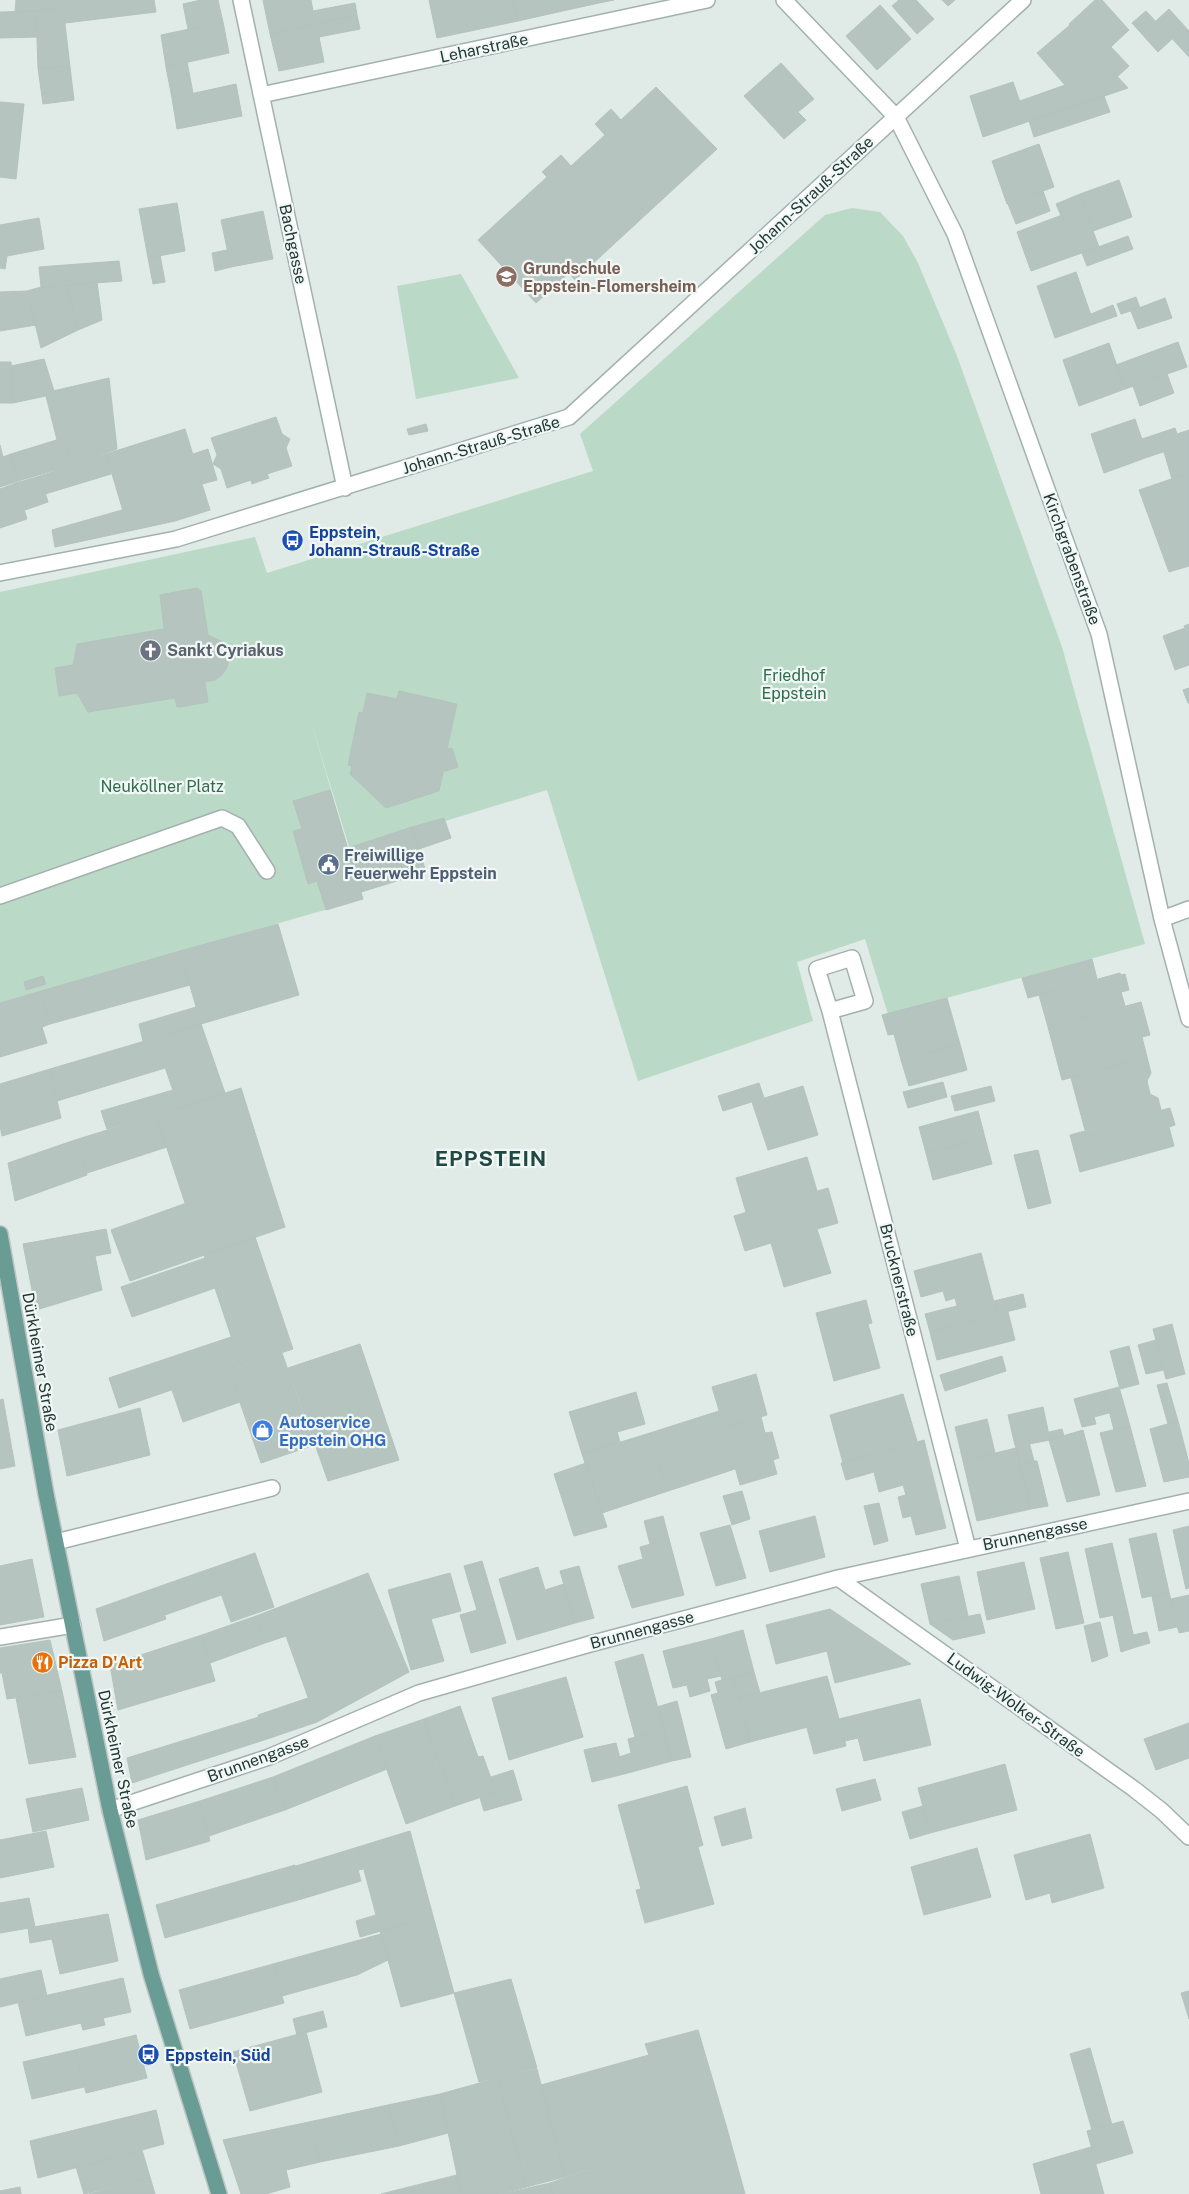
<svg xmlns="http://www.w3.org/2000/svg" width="1189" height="2194" viewBox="0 0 1189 2194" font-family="'Public Sans',sans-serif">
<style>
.green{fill:#bbd9c7}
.building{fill:#b6c4c0;stroke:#b3c3be}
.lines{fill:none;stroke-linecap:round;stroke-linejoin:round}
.minor-casing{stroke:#a3b1ae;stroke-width:18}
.major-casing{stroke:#bdc4c3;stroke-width:18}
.minor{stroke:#fff;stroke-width:15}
.major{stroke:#689c95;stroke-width:15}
.labels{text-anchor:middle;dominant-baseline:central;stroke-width:4.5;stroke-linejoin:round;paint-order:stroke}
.street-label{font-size:16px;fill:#223936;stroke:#f0f7f4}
.education-label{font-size:16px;font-weight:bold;fill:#785e54;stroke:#f0f7f4;text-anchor:start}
.transit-label{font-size:16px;font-weight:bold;fill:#164399;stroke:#f0f7f4;text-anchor:start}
.worship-label{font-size:16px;font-weight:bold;fill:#5b616d;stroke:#f0f7f4;text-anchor:start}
.park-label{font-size:16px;fill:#306c4f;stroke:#f0f7f4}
.service-label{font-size:16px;font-weight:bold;fill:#4e5e75;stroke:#f0f7f4;text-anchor:start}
.shop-label{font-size:16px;font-weight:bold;fill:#366cbe;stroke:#f0f7f4;text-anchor:start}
.food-label{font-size:16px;font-weight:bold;fill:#c56008;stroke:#f0f7f4;text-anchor:start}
.district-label{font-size:21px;font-weight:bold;letter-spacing:1px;fill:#204944;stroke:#f0f7f4}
</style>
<rect width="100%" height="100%" fill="#e0eae7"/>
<path class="green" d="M852,208L880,212L903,236L918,263L957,356L1062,647L1145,944L888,1014L865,939L797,962L813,1021L638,1081L547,790L350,850L310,718L363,899L0,1003V592L255,537L267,573L593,471L580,434L825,215Z
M461,274L519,378L416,399L397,286Z"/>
<path class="building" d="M16,0H62L63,7L36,11L15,12Z
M62,0H154L156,12L65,23Z
M201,0H218L223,22L188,29L183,4Z
M263,0H311L313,11L355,3L357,15L270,34Z
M429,0H513L518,21L437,38Z
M513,0H565L567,10L518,21Z
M565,0H598L599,3L567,10Z
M598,0H614L599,3Z
M899,0H916L934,19L917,34L892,6Z
M942,0H955L948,6Z
M1095,0H1102L1129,30L1100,57L1069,24Z
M880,5L911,39L877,70L846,36Z
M63,7L70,67L38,68L36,11Z
M1169,9L1189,31V57L1156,21Z
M36,11L37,37L0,38V12Z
M1146,11L1172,39L1158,52L1132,23Z
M357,15L360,29L319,37L324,62L279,71L270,34Z
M223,22L229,53L166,67L161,35Z
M1070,25L1128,88L1027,122L1020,101L1065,85L1037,53Z
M1111,47L1129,66L1117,77L1100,57Z
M187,62L193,93L172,98L166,67Z
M781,63L814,99L798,112L806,120L784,139L744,96Z
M70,67L74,100L43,104L38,68Z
M1013,82L1027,122L983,137L970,96Z
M236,84L242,116L177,129L172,98Z
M656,87L717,149L575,280L569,273L536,303L478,240L547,177L542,172L561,155L571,166L605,135L595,124L611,109L621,120Z
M1104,96L1110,112L1034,137L1029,121Z
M0,102L24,104L16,179L0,177Z
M1039,144L1054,187L1007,204L992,161Z
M1119,180L1132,217L1093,231L1080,194Z
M1043,191L1050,211L1016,224L1008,204Z
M1080,194L1093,231L1071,239L1056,204Z
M177,203L185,251L148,258L139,209Z
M263,211L273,259L231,267L221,220Z
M1062,215L1076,255L1031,271L1017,232Z
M39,218L44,249L7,256L5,269L0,268V225Z
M1093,231L1099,247L1076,255L1071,239Z
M1128,236L1133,249L1087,266L1082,253Z
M227,250L231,267L215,271L212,253Z
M160,255L165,282L153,284L148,258Z
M119,261L122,281L41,287L39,267Z
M1076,272L1094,324L1055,338L1037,286Z
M97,282L102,320L78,330L67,285Z
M67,285L78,330L41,348L27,291L41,287Z
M27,291L36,325L0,331V292Z
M1136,297L1140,308L1121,314L1117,304Z
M1165,298L1172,318L1138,329L1131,311Z
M1113,305L1117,316L1094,324L1091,314Z
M1178,342L1187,367L1125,389L1116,365Z
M1109,343L1125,389L1079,406L1063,360Z
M44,359L55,394L13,403L11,366Z
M0,362H11L13,403H0Z
M1167,374L1174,393L1140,406L1133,386Z
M109,378L117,449L72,465L63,438L57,440L46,396L55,394L53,391Z
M276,417L282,434L290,439L286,448L292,466L267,474L269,478L252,484L251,480L227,488L221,469L213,464L217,455L211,438Z
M1135,419L1148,457L1104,473L1091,434Z
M426,424L428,431L409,435L407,429Z
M1175,428L1181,446L1148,457L1142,439Z
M185,429L210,510L175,521L129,531L106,454Z
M1189,430V444L1181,446L1177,434Z
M63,438L72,465L18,481L11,454Z
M1189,444V482L1186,474L1172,479L1164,452Z
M0,445L3,457L11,454L18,481L0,487Z
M208,449L217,480L202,484L193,454Z
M106,454L111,474L45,494L40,476Z
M1186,474L1189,482V566L1169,572L1139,490Z
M40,476L48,502L25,510L16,483Z
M16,483L27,519L0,528V489Z
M122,510L129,531L55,547L52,530Z
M197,588L201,591L208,635L223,642L229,659L227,667L222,675L215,680L205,682L208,702L180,707H177L175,698L88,712L77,693L59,696L55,668L73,665L77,644L164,629L160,595Z
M1189,624V665L1175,670L1163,636L1185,628L1184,626Z
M1189,688V703H1188L1183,690Z
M399,691L457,704L447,749L452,748L458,767L443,772L439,791L386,808L350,774L352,766L348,765L359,712L363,713L367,693L397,699Z
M330,790L363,899L326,910L317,881L308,884L293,831L302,829L293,801Z
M444,818L451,838L419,849L412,827Z
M412,827L426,872L361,892L348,848Z
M278,924L299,995L201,1024L180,951Z
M180,951L190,985L50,1024L41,991Z
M1092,959L1097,979L1091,981L1089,977L1073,982V986L1028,998L1022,978Z
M1120,973L1121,975L1125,974L1129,990L1121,992L1125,1006L1048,1027L1039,995L1073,986V982L1089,977L1091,981Z
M43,976L46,984L26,990L24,982Z
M41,991L50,1024L42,1027L47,1043L0,1057V1003Z
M947,998L960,1044L901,1060L894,1034L888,1035L882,1015Z
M1141,1002L1150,1035L1142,1037L1147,1057L1062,1080L1048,1027Z
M196,1007L201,1024L143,1041L139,1024Z
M201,1024L225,1093L179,1108L155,1038Z
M155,1038L165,1068L57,1101L50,1069Z
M960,1044L967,1070L909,1086L901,1060Z
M1147,1057L1151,1073L1147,1081L1150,1094L1158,1098L1161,1110L1085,1130L1071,1078Z
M50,1069L61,1118L2,1136L0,1126V1084Z
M943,1082L947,1097L908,1108L903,1092Z
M759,1083L764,1098L723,1111L718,1096Z
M803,1086L818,1135L768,1150L752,1102Z
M991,1086L995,1101L955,1111L951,1096Z
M241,1088L268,1174L185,1203L156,1115Z
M173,1090L179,1108L107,1129L101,1111Z
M1170,1108L1175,1125L1169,1127L1174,1146L1080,1172L1070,1135Z
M978,1111L985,1138L926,1153L919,1127Z
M156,1115L167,1147L87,1173L75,1140Z
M985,1138L992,1164L933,1180L926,1153Z
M75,1140L87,1175L15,1201L8,1163Z
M1038,1150L1051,1203L1028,1209L1014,1155Z
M807,1157L817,1191L746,1212L736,1178Z
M268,1174L285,1227L130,1281L111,1230Z
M828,1188L838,1223L817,1229L831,1273L784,1287L771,1243L745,1251L734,1216Z
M106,1229L111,1253L95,1256L102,1290L36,1310L23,1244Z
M255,1237L293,1349L241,1366L204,1255Z
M981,1253L997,1314L962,1324L955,1298L946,1301L943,1291L921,1297L914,1271Z
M205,1258L215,1288L132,1317L121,1287Z
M1023,1294L1026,1307L997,1314L994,1301Z
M866,1300L872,1323L868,1324L880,1368L834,1381L816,1313Z
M957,1306L962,1324L930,1332L925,1314Z
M1008,1312L1015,1340L937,1360L930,1332Z
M1172,1324L1185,1374L1166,1379L1153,1329Z
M231,1337L241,1366L119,1408L109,1378Z
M1156,1340L1164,1370L1146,1374L1138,1345Z
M360,1344L399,1460L328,1481L288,1368Z
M1129,1346L1139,1384L1120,1389L1110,1351Z
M282,1353L314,1445L261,1463L229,1371Z
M1002,1356L1006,1371L945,1391L940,1375Z
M229,1371L240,1402L183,1422L172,1390Z
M756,1374L767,1415L724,1427L712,1387Z
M1167,1383L1178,1421L1168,1424L1157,1385Z
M1119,1387L1130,1426L1114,1430L1104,1391Z
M1104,1391L1109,1413L1094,1417L1096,1424L1082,1427L1074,1399Z
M636,1392L645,1424L617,1432L620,1442L582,1454L569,1412Z
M903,1394L917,1441L843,1463L830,1415Z
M3,1399L15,1466L0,1469V1400Z
M1043,1407L1050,1440L1029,1444L1028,1438L1014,1441L1008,1415Z
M140,1408L150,1455L67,1476L58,1430Z
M719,1411L735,1469L668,1491L650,1433Z
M761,1417L765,1433L772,1432L779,1458L773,1460L777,1474L740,1485L724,1427Z
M987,1419L995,1453L963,1461L955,1427Z
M1178,1421L1189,1463V1477L1164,1482L1150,1429Z
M1130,1426L1146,1486L1116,1492L1100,1433Z
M1062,1429L1064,1436L1050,1440L1049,1432Z
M1083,1430L1100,1495L1067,1502L1049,1440Z
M650,1433L668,1491L602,1513L582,1454Z
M1028,1438L1034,1461L1020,1465L1014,1441Z
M924,1440L946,1528L916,1535L911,1516L903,1518L898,1497L906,1495L903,1485L879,1492L874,1472L846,1480L841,1463Z
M1016,1448L1031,1509L977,1521L963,1461Z
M1034,1461H1037L1048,1506L1031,1509L1020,1465Z
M586,1463L607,1527L574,1536L554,1474Z
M742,1491L750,1519L732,1525L723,1496Z
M879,1503L888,1541L874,1545L864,1506Z
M663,1516L669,1539L650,1544L644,1521Z
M815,1516L825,1557L770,1572L759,1531Z
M730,1525L746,1578L716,1586L700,1533Z
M1189,1526V1588L1186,1589L1173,1530Z
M1156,1533L1169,1592L1142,1598L1129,1539Z
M669,1539L684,1595L632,1608L618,1566L643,1559L640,1547Z
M1112,1543L1128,1612L1100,1618L1085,1549Z
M1068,1552L1084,1623L1056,1629L1040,1558Z
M255,1553L274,1607L231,1622L212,1568Z
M32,1559L44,1617L0,1625V1566Z
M482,1561L495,1605L477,1610L464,1566Z
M1024,1562L1035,1609L987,1620L977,1572Z
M579,1566L594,1618L575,1623L560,1571Z
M538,1567L545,1590L564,1584L575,1623L517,1640L499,1579Z
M212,1568L221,1595L165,1615L155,1588Z
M368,1573L409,1672L317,1722L286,1636L265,1643L256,1616Z
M450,1573L461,1611L431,1619L444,1661L411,1670L388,1590Z
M959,1576L968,1616L930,1624L921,1584Z
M155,1588L166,1619L104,1641L96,1609Z
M1169,1592L1177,1627L1159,1631L1152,1596Z
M1189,1595V1631L1179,1633L1171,1599Z
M495,1605L506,1643L489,1648L477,1610Z
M830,1609L911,1664L835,1683L827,1651L776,1664L766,1625Z
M477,1610L489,1648L471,1653L460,1615Z
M1128,1612L1136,1647L1121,1652L1113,1615Z
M980,1614L985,1633L953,1640L930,1624Z
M256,1616L265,1643L210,1663L202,1635Z
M1100,1622L1108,1656L1092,1662L1084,1626Z
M743,1630L754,1672L722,1680L711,1639Z
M1147,1632L1150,1643L1136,1647L1133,1635Z
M202,1635L215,1681L118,1710L110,1665Z
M711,1639L721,1676L707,1679L710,1691L690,1697L687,1685L673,1688L663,1651Z
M50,1640L62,1691L7,1699L2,1673H0V1648Z
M643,1654L664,1730L635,1737L615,1662Z
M754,1672L760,1693L739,1698L733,1677Z
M827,1676L839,1719L750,1742L739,1698Z
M566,1677L583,1737L509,1760L492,1698Z
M733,1677L750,1742L726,1749L711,1695L718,1693L715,1682Z
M62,1691L76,1757L29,1764L16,1698Z
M308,1698L317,1722L267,1739L258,1715Z
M920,1699L931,1745L864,1761L858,1738L845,1741L839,1719Z
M677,1701L691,1757L672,1761L657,1707Z
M460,1706L478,1757L483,1756L496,1792L455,1806L424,1719Z
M259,1717L267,1739L132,1783L127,1758Z
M424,1719L455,1806L406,1824L375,1736Z
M839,1719L846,1746L814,1754L807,1728Z
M1189,1723V1758L1156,1770L1144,1739Z
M664,1730L672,1761L624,1774L619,1757L631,1753L628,1739Z
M375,1736L387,1769L285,1810L273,1777Z
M616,1743L624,1774L592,1782L584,1750Z
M1005,1764L1017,1810L930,1833L918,1788Z
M513,1770L522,1800L484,1811L480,1798L496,1792L491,1777Z
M273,1777L285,1810L209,1836L200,1801Z
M875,1779L881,1800L842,1811L836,1789Z
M687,1786L703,1845L698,1847L714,1904L645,1923L636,1890L641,1889L618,1805Z
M82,1788L89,1820L33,1832L26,1799Z
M200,1801L210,1841L146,1860L138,1820Z
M923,1806L930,1833L910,1839L902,1812Z
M745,1808L752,1838L722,1846L714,1817Z
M46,1831L54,1867L0,1878V1840Z
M410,1831L433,1916L360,1937L356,1921L376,1915L358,1847Z
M1090,1834L1104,1888L1052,1903L1050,1893L1026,1900L1014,1855Z
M358,1847L363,1869L358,1870L361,1881L305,1898L296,1866Z
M977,1848L991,1897L924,1915L911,1867Z
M295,1865L305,1898L165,1938L156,1905Z
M29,1898L35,1927L0,1933V1903Z
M108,1914L118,1961L60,1974L52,1939L30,1943L28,1928Z
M433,1916L454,1993L401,2007L380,1931Z
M381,1934L388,1960L357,1975L282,1996L273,1964Z
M273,1964L284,2003L190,2029L179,1990Z
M41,1970L47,1996L0,2007V1979Z
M123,1978L131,2012L103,2018L105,2025L83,2030L81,2023L26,2036L18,2002Z
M511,1979L537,2068L479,2082L454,1993Z
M1189,1991V2019L1181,1993Z
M323,2011L327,2027L297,2035L293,2019Z
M698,2030L726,2125L565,2177L541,2085L649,2055L645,2044Z
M306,2032L322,2092L250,2111L233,2052Z
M136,2035L147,2078L86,2093L75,2050Z
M1090,2048L1112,2125L1092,2130L1070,2054Z
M75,2050L84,2087L32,2099L23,2062Z
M537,2069L565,2177L526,2187L498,2078Z
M498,2078L526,2187L500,2194H461L440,2094Z
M440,2094L448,2133L399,2146L388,2105Z
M388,2105L399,2146L320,2162L309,2122Z
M156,2110L164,2144L38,2178L30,2141Z
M1123,2121L1133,2153L1096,2164L1087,2131Z
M309,2122L320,2162L286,2170L290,2187L266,2194H241L223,2140Z
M726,2125L745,2194H553L550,2183Z
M1091,2147L1104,2194H1041L1033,2164Z
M142,2150L150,2177L84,2194L76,2167Z
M457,2175L461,2194H381Z
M150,2177L155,2194H89Z
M550,2183L553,2194H502Z
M20,2187L21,2194H0V2191Z"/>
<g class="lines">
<defs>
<path id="minor" d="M241,0L345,488
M784,0L896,117L955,234L1099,634L1162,919L1189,1019
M261,95L707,0
M0,573L176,539L569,417L1023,0
M0,896L222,818L238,826L267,871
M1162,919L1189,909
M830,1011L817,969L852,958L865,1001L830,1011L968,1549
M56,1542L272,1488
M838,1578L1134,1789L1162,1811L1189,1837
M0,1637L73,1625
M110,1810L269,1757L419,1693L590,1644L838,1578L1189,1501"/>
<path id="major" d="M0,1234L46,1494L110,1810L151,1974L219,2194"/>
</defs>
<use href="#minor" class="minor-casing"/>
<use href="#major" class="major-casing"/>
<use href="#minor" class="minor"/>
<use href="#major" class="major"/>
</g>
<defs>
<symbol id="school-disc" viewBox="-11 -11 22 22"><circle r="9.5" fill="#8d6e63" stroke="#f0f7f4"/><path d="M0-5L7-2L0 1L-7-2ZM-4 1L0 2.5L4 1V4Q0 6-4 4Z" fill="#fff"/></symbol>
<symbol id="bus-disc" viewBox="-11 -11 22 22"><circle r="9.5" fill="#1a4fb4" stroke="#f0f7f4"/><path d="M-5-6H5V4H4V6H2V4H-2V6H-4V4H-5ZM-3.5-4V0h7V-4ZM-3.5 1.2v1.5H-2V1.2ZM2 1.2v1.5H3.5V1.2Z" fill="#fff"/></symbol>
<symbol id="church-disc" viewBox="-11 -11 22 22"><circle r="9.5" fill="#6b7280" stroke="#f0f7f4"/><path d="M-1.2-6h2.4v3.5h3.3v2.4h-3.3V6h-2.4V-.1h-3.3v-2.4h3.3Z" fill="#fff"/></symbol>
<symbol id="civic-disc" viewBox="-11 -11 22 22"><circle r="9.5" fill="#5c6f8a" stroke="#f0f7f4"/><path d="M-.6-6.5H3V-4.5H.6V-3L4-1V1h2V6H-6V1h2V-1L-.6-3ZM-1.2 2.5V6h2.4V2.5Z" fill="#fff"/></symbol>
<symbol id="shop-disc" viewBox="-11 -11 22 22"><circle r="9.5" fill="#3f7fe0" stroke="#f0f7f4"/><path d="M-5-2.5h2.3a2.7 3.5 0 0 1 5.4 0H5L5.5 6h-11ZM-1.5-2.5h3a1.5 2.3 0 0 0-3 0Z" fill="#fff"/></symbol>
<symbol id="restaurant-disc" viewBox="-11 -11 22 22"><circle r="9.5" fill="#e8710a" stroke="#f0f7f4"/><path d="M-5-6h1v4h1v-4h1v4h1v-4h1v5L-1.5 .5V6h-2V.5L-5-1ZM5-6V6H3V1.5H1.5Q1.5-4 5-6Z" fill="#fff"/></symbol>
</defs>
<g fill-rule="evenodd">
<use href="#school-disc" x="494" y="264" width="25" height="25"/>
<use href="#bus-disc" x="280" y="528" width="25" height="25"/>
<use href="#church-disc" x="138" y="638" width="25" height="25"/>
<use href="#civic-disc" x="316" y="852" width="25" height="25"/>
<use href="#shop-disc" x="250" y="1418" width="25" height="25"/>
<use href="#restaurant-disc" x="30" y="1650" width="25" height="25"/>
<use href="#bus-disc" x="136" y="2042" width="25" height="25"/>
</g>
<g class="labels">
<g class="street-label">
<text transform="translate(484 48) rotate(-12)">Leharstraße</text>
<text transform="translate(811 195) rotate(-43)">Johann-Strauß-Straße</text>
<text transform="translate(293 244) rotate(78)">Bachgasse</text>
<text transform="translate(481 445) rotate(-17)">Johann-Strauß-Straße</text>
<text transform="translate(1072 559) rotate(70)">Kirchgrabenstraße</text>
<text transform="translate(899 1280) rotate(76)">Brucknerstraße</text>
<text transform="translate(40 1362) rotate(80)">Dürkheimer Straße</text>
<text transform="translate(1035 1534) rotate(-12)">Brunnengasse</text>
<text transform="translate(642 1630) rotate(-15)">Brunnengasse</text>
<text transform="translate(1016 1705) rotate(36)">Ludwig-Wolker-Straße</text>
<text transform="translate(118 1759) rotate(78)">Dürkheimer Straße</text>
<text transform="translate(258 1759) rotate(-20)">Brunnengasse</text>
</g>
<g class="education-label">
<text x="523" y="268">Grundschule<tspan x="523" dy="18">Eppstein-Flomersheim</tspan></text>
</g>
<g class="transit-label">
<text x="309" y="532">Eppstein,<tspan x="309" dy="18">Johann-Strauß-Straße</tspan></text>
<text x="165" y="2055">Eppstein, Süd</text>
</g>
<g class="worship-label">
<text x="167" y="650">Sankt Cyriakus</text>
</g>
<g class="park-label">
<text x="794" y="675">Friedhof<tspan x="794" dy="18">Eppstein</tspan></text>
<text x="162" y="786">Neuköllner Platz</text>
</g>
<g class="service-label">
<text x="344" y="855">Freiwillige<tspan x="344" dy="18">Feuerwehr Eppstein</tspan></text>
</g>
<g class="shop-label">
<text x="279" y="1422">Autoservice<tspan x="279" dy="18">Eppstein OHG</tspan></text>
</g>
<g class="food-label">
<text x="58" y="1662">Pizza D'Art</text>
</g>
<g class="district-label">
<text x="491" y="1158">EPPSTEIN</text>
</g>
</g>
</svg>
